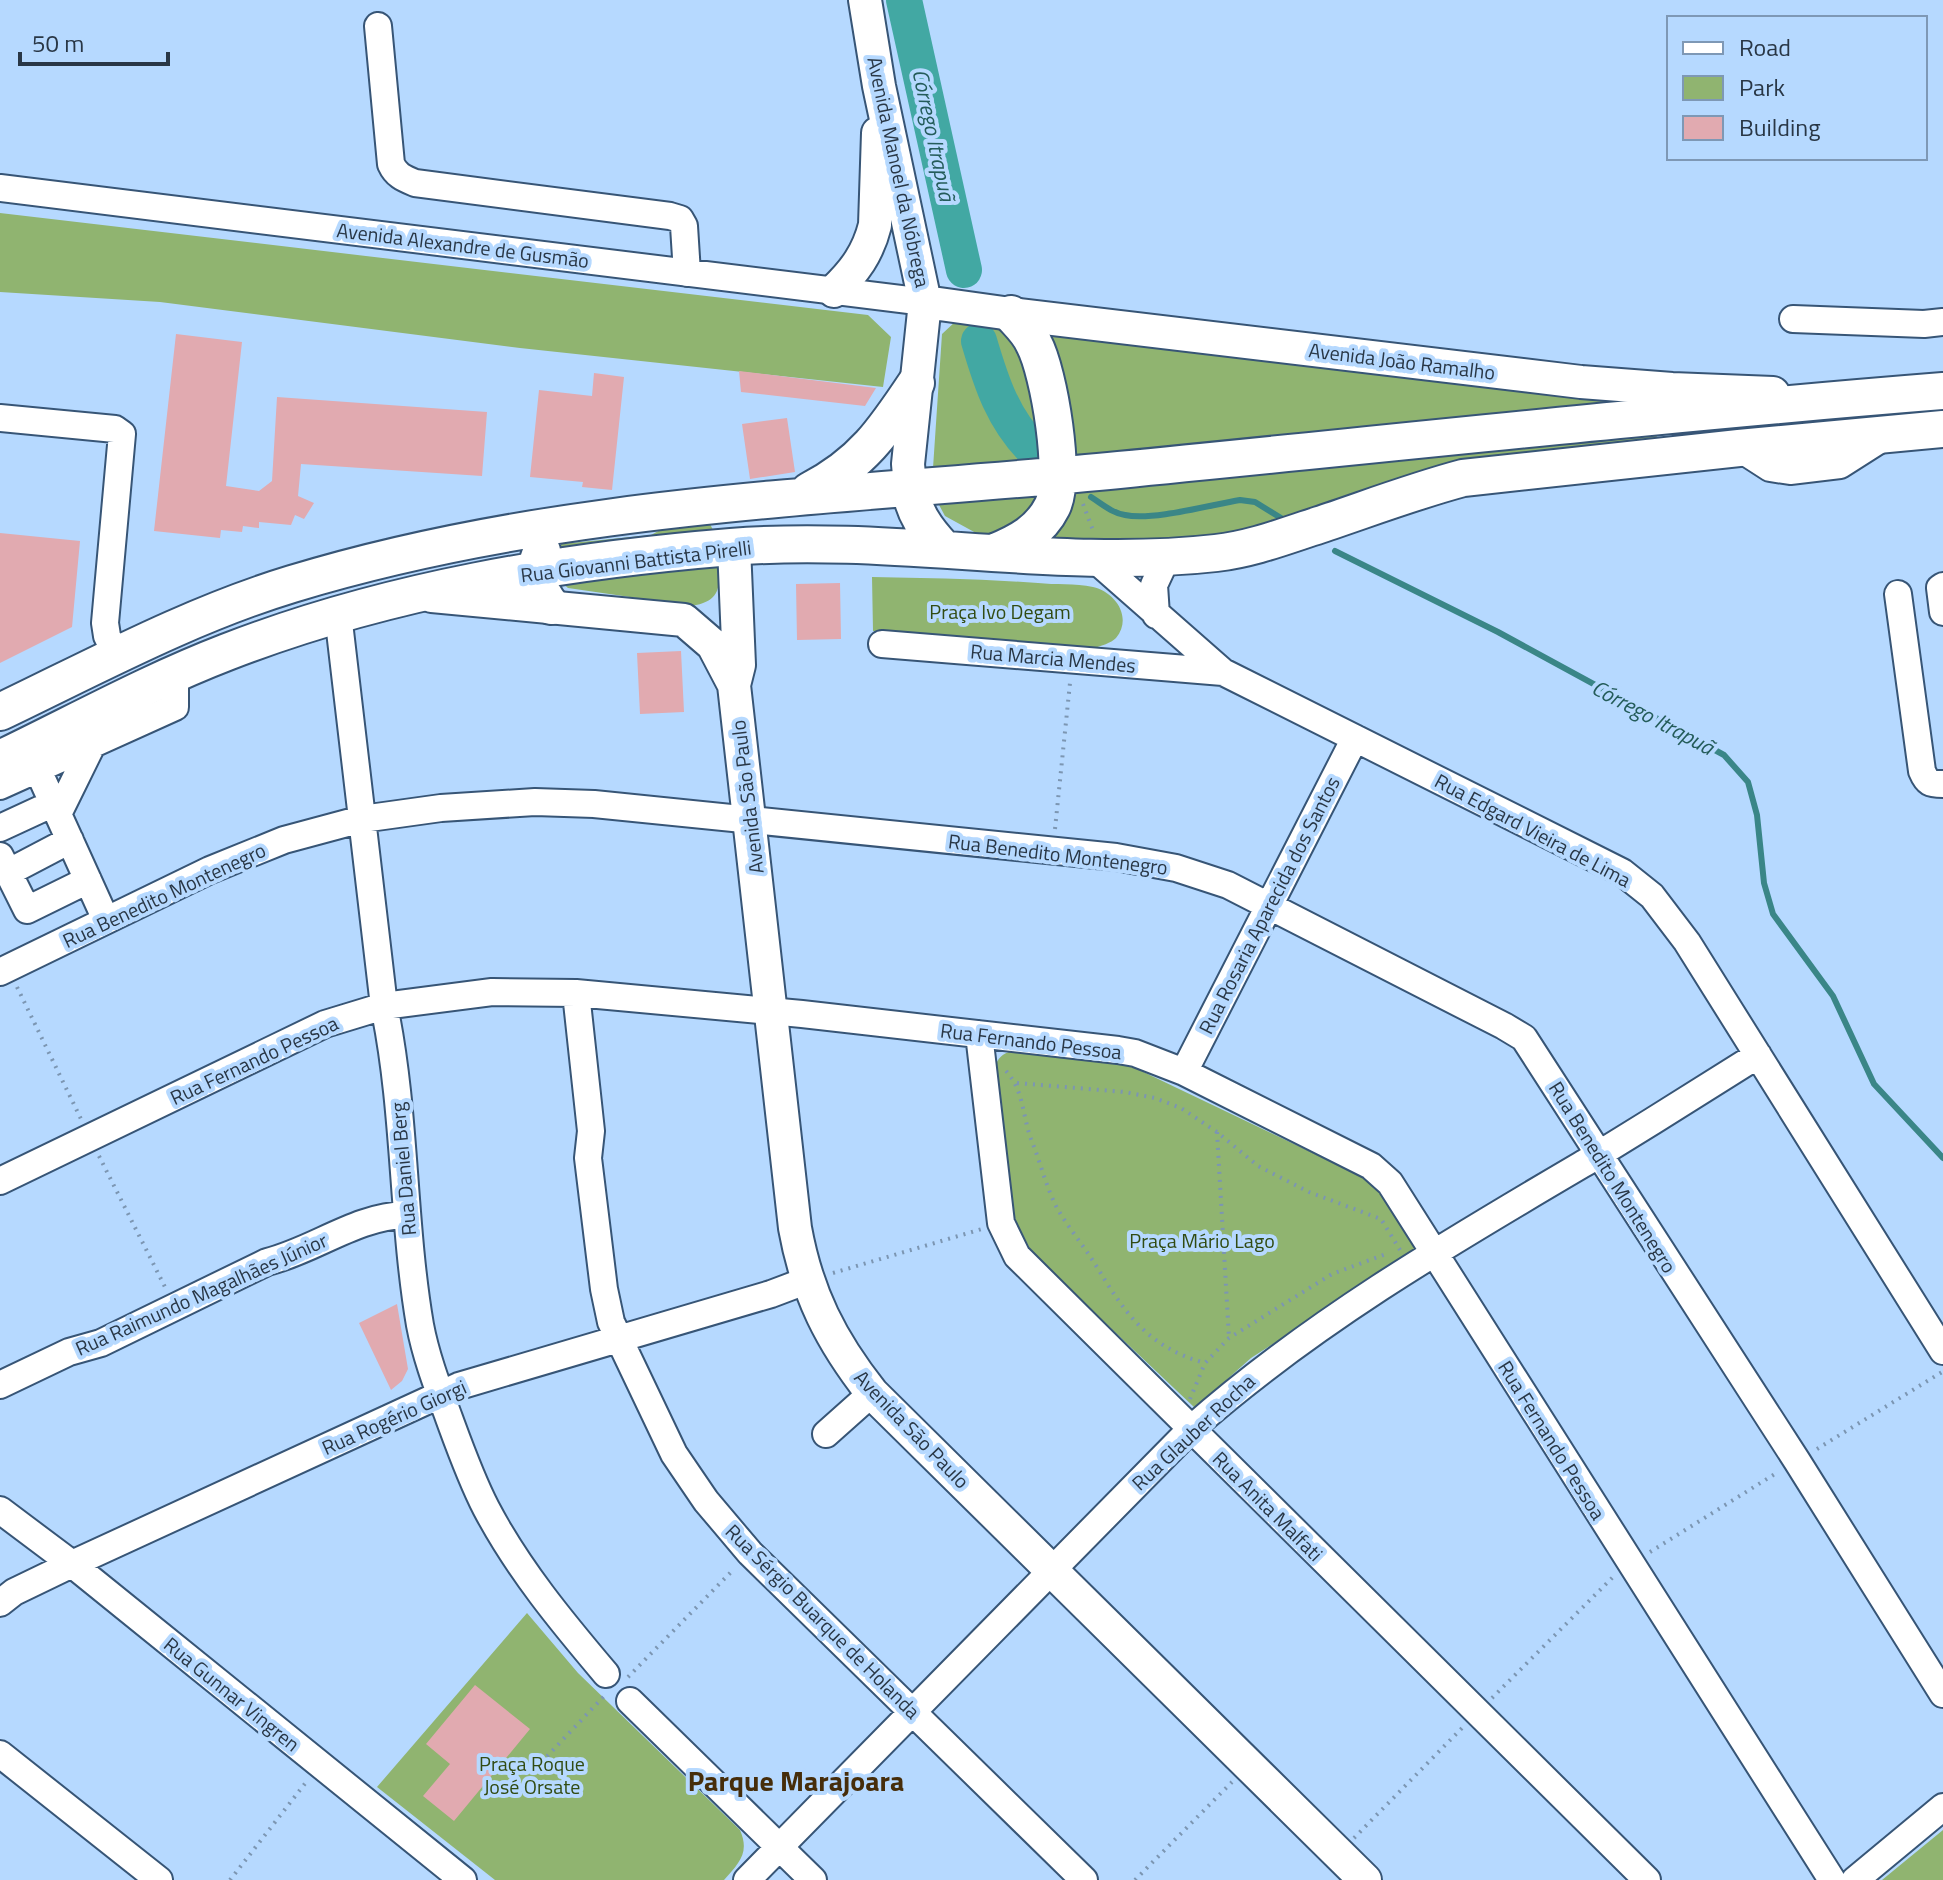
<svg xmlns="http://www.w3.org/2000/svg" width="1943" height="1880" viewBox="0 0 1943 1880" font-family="'Titillium Web',sans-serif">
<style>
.green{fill:#90b470}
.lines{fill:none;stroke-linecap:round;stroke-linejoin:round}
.stream{stroke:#3a8687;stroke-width:6}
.river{stroke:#42a8a3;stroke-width:36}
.building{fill:#e1aab0}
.minor-casing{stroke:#375576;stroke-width:30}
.major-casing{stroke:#375576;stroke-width:36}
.highway-casing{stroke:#375576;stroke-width:40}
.path{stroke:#7c96b2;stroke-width:4;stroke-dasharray:2 6;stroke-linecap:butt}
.minor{stroke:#fff;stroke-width:26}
.major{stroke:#fff;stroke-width:32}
.highway{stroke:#fff;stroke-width:36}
.labels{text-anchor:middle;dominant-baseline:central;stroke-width:8;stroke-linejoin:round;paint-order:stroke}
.street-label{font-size:20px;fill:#293746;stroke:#b6d9ff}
.park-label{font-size:20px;fill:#314b12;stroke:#b6d9ff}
.water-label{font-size:22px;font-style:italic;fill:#245c5a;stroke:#b6d9ff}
.district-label{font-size:28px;font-weight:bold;fill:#462d0a;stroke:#b6d9ff}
</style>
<rect width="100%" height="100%" fill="#b6d9ff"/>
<path class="green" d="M0,213L868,315L891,337L883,387L520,348L160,302L0,292Z
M956,321L1632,401L1660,441L1217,543L996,544L945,516L938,503L933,468L942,334Z
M675,522H709L713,530L709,534L561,549L560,547L561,544L651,535Z
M719,565C720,590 719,601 692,606L568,588L562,583Z
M872,577C927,578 983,579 1038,583C1055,585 1075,583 1093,587C1115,592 1133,617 1116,638C1111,643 1101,646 1094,648L873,631Z
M1015,1050L1131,1066L1363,1177L1380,1192L1418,1251L1251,1358L1195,1408L1046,1267L1029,1247L1017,1225L1011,1203L993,1073C997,1059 1000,1054 1015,1050Z
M527,1613L578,1673L740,1830C750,1853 739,1863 724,1880H495L377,1787Z
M1943,1830V1880H1882Z"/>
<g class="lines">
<path class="stream" d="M1091,497C1102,504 1112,513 1125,515C1152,521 1210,505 1240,500L1255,502L1281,518
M1335,551L1498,632L1724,755L1748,782L1757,815L1764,883L1773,914L1833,996L1874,1084L1943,1158"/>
<path class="river" d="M904,0L964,270
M979,341C991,382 1003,420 1035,451"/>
</g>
<path class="building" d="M176,334L242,342L226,486L259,491L272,481L277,397L487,412L482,476L301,464L298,496L314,503L304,519L295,515L291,525L259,522V528L243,526L242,532L221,530L220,538L154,531Z
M739,371L876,388L865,406L741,392Z
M594,373L624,377L612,490L582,487L583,482L530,477L539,390L592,396Z
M787,418L795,472L750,479L742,424Z
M0,533L80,541L72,627L0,663Z
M840,583L841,639L797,640L796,584Z
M681,651L684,712L640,714L637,653Z
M397,1304L408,1369L402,1381L391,1390L359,1323Z
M475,1685L530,1729L454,1821L423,1796L450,1764L426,1744Z"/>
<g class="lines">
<defs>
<path id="minor" d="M378,26L391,164C396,175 403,178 415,183L670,216L680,219L684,226L687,273
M0,188L925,302
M1793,319L1924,324L1943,322
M0,418L115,429L122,434L105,623L107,636L117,656
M1739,448L1770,468L1790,471L1840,465L1884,437
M1091,556L1223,672L1622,872L1652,896L1687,942L1943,1351
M1943,586L1940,588L1943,612
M1898,594L1922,771C1927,783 1930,784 1943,784
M338,614L384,1006C406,1111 402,1220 420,1325C426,1357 438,1388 449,1418C460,1448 471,1479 486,1508C518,1569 562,1622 606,1674
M1156,615L1154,585L1167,557
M882,644L1223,672
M38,770L106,920
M0,786L175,707V686L170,675
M59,812L92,745
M0,828L54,803
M0,856L27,910L88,880
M9,872L70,840
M0,972L210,870L284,840L362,819L441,808L535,802L594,804L1116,857L1176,868L1228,885L1504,1026L1524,1038L1797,1461L1943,1694
M576,993L591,1131L588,1158L604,1289L611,1322L674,1454L706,1501L750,1553L1084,1880
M979,1034L1001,1223L1017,1256L1647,1880
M1184,1072L1355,738
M0,1181L325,1024L384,1006L492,992L576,993L802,1014L1118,1050L1135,1053L1184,1072L1371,1166L1390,1183L1832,1880
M0,1385L69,1352L101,1343L267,1262C315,1250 356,1216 406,1215
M826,1434L872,1393
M0,1510L72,1564L463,1880
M0,1603L14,1592L72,1564L459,1386L771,1294L808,1280
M630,1701L813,1880
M0,1754L159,1880
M747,1880L1191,1429C1311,1323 1450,1242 1588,1161C1645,1126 1701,1091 1758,1055
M1855,1880L1943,1807"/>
<path id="major" d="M865,0L879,86L925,302L908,464L910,487
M834,291C855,271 868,253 875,225L878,133
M925,302L1011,314L1581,382L1672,389L1773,393
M432,596L684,620L713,645L734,685L795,1228C807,1294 831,1341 872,1393L1365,1880
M734,685L739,665L734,547"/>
<path id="highway" d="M910,487C913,512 926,530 943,548
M809,491C862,464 884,431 916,383
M542,551C531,571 538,589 551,606
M995,552C1019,542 1040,531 1052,507C1067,479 1049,372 1034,344C1029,332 1020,324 1011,314
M0,712C96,666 190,615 292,584C561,502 842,497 1119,470C1394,443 1668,413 1943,391
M0,759C75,723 149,682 227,652C387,590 560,561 731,547C893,534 1057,571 1216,553C1252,549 1285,536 1319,525C1367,509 1414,491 1463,478L1739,448L1943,429"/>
</defs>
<use href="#minor" class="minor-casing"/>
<use href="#major" class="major-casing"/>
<use href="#highway" class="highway-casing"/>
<path class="path" d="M1083,504L1094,533
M1055,829L1070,683
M17,987L81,1119
M1006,1071C1024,1091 1022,1114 1031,1139C1040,1161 1046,1187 1057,1208C1068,1227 1083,1245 1095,1264C1125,1313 1147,1347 1205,1363
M1017,1083L1125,1092L1155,1098L1181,1108L1217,1132L1258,1166L1309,1192L1381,1219L1400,1250
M1217,1132L1229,1338
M99,1156L165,1287
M833,1273L982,1229
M1190,1399L1205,1363L1229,1338L1332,1274L1389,1253
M1817,1449L1942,1372
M1650,1552L1778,1472
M628,1677L734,1569
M1492,1698L1613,1577
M536,1768L606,1694
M1354,1838L1463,1727
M230,1880L307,1781
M1135,1880L1232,1782"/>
<use href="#minor" class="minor"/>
<use href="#major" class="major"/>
<use href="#highway" class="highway"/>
</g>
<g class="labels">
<g class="street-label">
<text transform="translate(899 172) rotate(78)">Avenida Manoel da Nóbrega</text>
<text transform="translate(463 245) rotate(7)">Avenida Alexandre de Gusmão</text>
<text transform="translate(1402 361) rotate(7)">Avenida João Ramalho</text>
<text transform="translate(636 561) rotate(-7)">Rua Giovanni Battista Pirelli</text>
<text transform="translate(1053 658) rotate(5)">Rua Marcia Mendes</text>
<text transform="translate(747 797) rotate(-97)">Avenida São Paulo</text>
<text transform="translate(1533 830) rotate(28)">Rua Edgard Vieira de Lima</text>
<text transform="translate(1058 854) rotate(7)">Rua Benedito Montenegro</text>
<text transform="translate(164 895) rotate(-25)">Rua Benedito Montenegro</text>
<text transform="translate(1269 905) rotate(-63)">Rua Rosaria Aparecida dos Santos</text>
<text transform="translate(1031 1041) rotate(7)">Rua Fernando Pessoa</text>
<text transform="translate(254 1060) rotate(-25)">Rua Fernando Pessoa</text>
<text transform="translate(403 1169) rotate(-95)">Rua Daniel Berg</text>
<text transform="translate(1613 1177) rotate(58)">Rua Benedito Montenegro</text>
<text transform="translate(201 1294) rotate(-24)">Rua Raimundo Magalhães Júnior</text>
<text transform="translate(394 1417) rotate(-24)">Rua Rogério Giorgi</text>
<text transform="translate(912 1429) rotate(46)">Avenida São Paulo</text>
<text transform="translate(1193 1432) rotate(-43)">Rua Glauber Rocha</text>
<text transform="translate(1552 1440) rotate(58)">Rua Fernando Pessoa</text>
<text transform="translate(1268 1506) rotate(45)">Rua Anita Malfati</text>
<text transform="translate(823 1621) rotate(45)">Rua Sérgio Buarque de Holanda</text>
<text transform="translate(232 1694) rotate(39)">Rua Gunnar Vingren</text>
</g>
<g class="park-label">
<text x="1000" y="611">Praça Ivo Degam</text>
<text x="1202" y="1240">Praça Mário Lago</text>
<text x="532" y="1763">Praça Roque<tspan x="532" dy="23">José Orsate</tspan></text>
</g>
<g class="water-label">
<text transform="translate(934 135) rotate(78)">Córrego Itrapuã</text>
<text transform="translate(1653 717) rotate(28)">Córrego Itrapuã</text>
</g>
<g class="district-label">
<text x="796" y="1780">Parque Marajoara</text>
</g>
</g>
<rect x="1667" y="16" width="260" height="144" fill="#b6d9ff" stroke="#7e98b5" stroke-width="2"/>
<rect x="1683" y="42" width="40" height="12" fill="#ffffff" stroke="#7e98b5" stroke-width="2"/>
<text x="1739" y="56" font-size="24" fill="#293746">Road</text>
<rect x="1683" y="76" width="40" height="24" fill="#90b470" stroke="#7e98b5" stroke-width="2"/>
<text x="1739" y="96" font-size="24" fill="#293746">Park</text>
<rect x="1683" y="116" width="40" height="24" fill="#e1aab0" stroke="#7e98b5" stroke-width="2"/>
<text x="1739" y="136" font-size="24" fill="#293746">Building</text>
<path d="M20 52v12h148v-12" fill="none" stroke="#293746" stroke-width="4"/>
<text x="32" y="52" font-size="24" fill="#293746" stroke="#b6d9ff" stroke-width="6" paint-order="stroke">50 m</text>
</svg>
